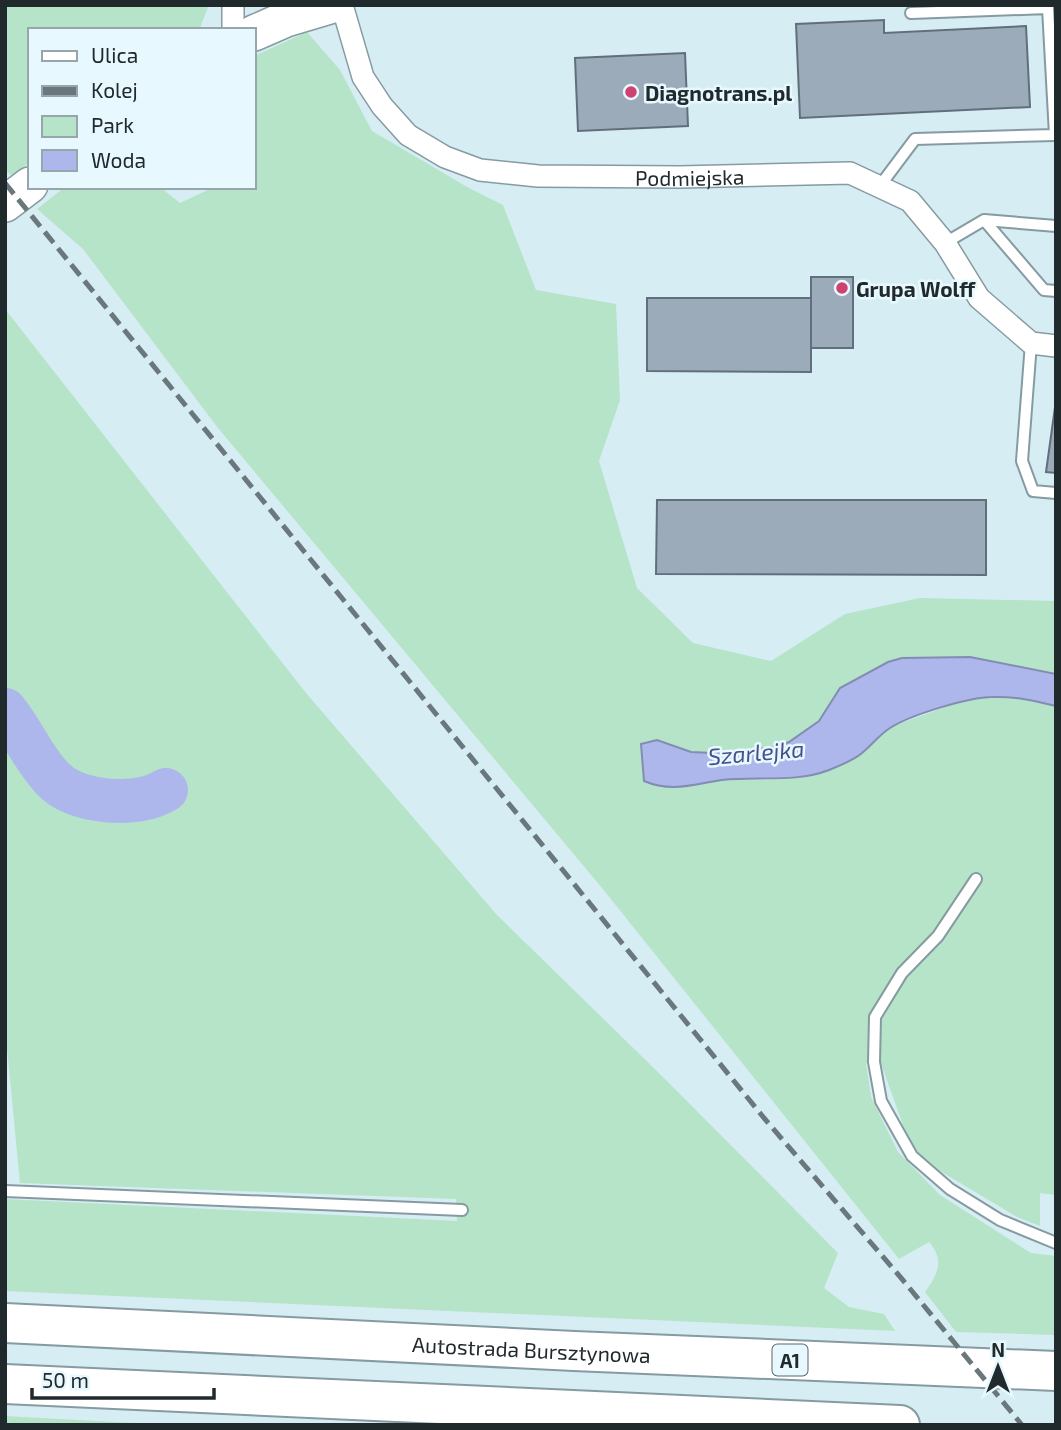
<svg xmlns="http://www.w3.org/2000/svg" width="1061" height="1430" viewBox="0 0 1061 1430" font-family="'Exo 2',sans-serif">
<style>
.green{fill:#b5e4c9}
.water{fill:#aeb7eb;stroke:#838cb2;stroke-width:2}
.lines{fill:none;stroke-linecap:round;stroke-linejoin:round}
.river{stroke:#aeb7eb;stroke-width:44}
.building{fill:#9cabb9;stroke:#616f7c;stroke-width:2}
.lane-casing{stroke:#869ba1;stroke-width:14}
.street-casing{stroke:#869ba1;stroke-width:24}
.primary-casing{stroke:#869ba1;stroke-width:38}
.highway-casing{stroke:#869ba1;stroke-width:42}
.lane{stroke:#fff;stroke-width:10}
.street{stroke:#fff;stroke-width:21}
.primary{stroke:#fff;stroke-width:35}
.highway{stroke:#fff;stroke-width:38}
.rail{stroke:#6a787d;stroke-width:5;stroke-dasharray:14 7;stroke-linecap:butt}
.poi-dot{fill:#ce4170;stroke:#e7f9ff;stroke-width:2.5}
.labels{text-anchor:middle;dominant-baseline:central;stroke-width:5;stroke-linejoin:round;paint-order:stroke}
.shield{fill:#e7f9ff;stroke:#5c676b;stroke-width:2}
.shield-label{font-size:19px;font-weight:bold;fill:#20292c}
.poi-label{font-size:21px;font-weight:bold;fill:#20292c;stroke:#e7f9ff;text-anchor:start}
.street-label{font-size:21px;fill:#20292c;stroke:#e7f9ff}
.water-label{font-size:23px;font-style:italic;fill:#474e8e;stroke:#e7f9ff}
</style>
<rect width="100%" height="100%" fill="#d6edf4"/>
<path class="green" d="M5,5H209L199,30H30V162L11,176L5,168Z
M307,32L340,70L372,131L469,188L503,205L536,290L616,304L620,400L599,461L637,588L693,643L771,661L845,614L920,598L1056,601V674L970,657L902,658L888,662L840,688L819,720L789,742L776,747L713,753L691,752L664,742L673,788L725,780H766L822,772L862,753L875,738L893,726L948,706L989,696L1013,698L1056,706V1195L1040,1193V1226L1017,1217L925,1162L907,1136L879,1058L866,1063L871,1097L898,1152L940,1195L1031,1253L1056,1256V1335L956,1332L925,1292C938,1274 945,1260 929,1242L899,1259L602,888L218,428L83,249L37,209L65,187H160L180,203L214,187H254V56Z
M5,309L306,693L497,915L666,1080L838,1253L824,1288L849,1307L884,1314L895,1331L5,1291V1199L457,1221L456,1199L20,1183L5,1027Z
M5,1416L170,1425H5Z"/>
<path class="water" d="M970,657L1056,674V706C1035,701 1014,696 992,697C969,697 910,715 890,728C879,735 872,745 862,753C854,760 839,766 829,770C796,783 757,776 722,780C694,784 672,793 644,781L641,744L657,740L691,752L713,753L776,747L789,742L819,721L840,688L888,662L902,658Z"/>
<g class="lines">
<path class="river" d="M5,710C23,732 33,758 52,778C72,800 118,805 146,798C153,797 160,793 166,790"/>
</g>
<path class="building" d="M884,20V33L1026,26L1030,107L800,118L796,24Z
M685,53L688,126L578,131L575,58Z
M811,277H853V348H811Z
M647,298H811V372L647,371Z
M1056,400V473L1046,472Z
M657,500H986V575L656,574Z"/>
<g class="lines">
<defs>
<path id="lane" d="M879,187L915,139L1055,135L1048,8L911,13
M984,220L1044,290L1056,291
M945,243L984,220L1056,226
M1031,343L1022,461L1033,491L1056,493
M976,879L938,936L902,973L875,1017L874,1062L881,1101L912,1156L950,1189L1000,1220L1056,1243
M5,1191L462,1210"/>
<g id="street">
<path id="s1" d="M342,5L363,77L382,106L408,135L445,157L480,170L538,176L680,177L850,173L910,201L945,243L979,298L1031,343L1056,346"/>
<path d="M233,30V5"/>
</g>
<path id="primary" d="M254,33L286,19L333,5
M5,204L30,185"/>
<g id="highway">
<path id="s2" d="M5,1323L574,1351L1056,1371"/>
<path d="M5,1384L900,1425"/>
</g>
</defs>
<use href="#lane" class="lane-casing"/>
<use href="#street" class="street-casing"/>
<use href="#primary" class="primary-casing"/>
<use href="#highway" class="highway-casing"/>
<use href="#lane" class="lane"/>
<use href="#street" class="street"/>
<use href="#primary" class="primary"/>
<use href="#highway" class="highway"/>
<path class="rail" d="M5,183L764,1118L902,1279L1022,1425"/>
</g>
<g class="poi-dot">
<circle cx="631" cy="92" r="7"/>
<circle cx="842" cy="288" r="7"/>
</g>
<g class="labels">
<rect class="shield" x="772.5" y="1344.5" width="35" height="31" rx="5"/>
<g class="shield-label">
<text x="790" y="1360">A1</text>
</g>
<g class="poi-label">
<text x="645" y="92">Diagnotrans.pl</text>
<text x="856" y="288">Grupa Wolff</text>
</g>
<g class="street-label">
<text stroke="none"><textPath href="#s1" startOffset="439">Podmiejska</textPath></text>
<text stroke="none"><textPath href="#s2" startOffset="527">Autostrada Bursztynowa</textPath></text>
</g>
<g class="water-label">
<text transform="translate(756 752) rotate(-5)">Szarlejka</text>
</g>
</g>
<rect width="1061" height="1430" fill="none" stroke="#20292c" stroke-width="14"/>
<rect x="28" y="28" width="228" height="161" fill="#e7f9ff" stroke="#97a6ab" stroke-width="2"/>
<rect x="42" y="51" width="35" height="10" fill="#ffffff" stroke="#97a6ab" stroke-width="2"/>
<text x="91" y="63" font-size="21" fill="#20292c">Ulica</text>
<rect x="42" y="86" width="35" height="10" fill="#6a787d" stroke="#97a6ab" stroke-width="2"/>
<text x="91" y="98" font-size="21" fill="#20292c">Kolej</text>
<rect x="42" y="116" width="35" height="21" fill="#b5e4c9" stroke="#97a6ab" stroke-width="2"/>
<text x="91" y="133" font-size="21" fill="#20292c">Park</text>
<rect x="42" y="150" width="35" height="21" fill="#aeb7eb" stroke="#97a6ab" stroke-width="2"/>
<text x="91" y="168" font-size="21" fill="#20292c">Woda</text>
<g transform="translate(998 1367)" stroke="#e7f9ff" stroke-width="5" paint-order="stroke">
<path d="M0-5L12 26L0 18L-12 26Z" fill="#20292c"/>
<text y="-10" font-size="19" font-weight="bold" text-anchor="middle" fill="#20292c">N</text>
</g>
<path d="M32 1388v10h182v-10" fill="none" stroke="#20292c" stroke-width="3.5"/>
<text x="42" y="1388" font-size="21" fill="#20292c" stroke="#e7f9ff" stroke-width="5" paint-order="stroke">50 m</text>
</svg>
